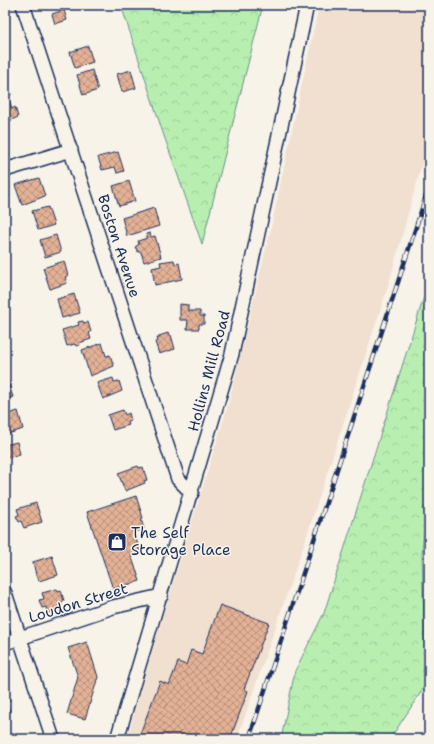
<svg xmlns="http://www.w3.org/2000/svg" width="434" height="744" viewBox="0 0 434 744" font-family="'Shantell Sans',sans-serif">
<style>
.built{fill:#f1dfcf}
.forest{fill:url(#forest-crowns);stroke:#6a8f88}
.building{fill:url(#building-cross-hatch);stroke:#1b2f5e}
.lines{fill:none;stroke-linecap:round;stroke-linejoin:round}
.minor-casing{stroke:#1b2f5e;stroke-width:16}
.minor{stroke:#f7f3e8;stroke-width:13}
.rail-casing{stroke:#1b2f5e;stroke-width:4.5}
.rail{stroke:#f7f3e8;stroke-width:3;stroke-dasharray:9;stroke-linecap:butt}
.labels{text-anchor:middle;dominant-baseline:central;stroke-width:3;stroke-linejoin:round;paint-order:stroke}
.street-label{font-size:15px;fill:#1b2f5e;stroke:#f7f3e8}
.poi-label{font-size:15px;fill:#1b2f5e;stroke:#f7f3e8;text-anchor:start}
</style>
<defs>
<pattern id="forest-crowns" width="20" height="18" patternUnits="userSpaceOnUse"><rect width="20" height="18" fill="#b8efb1"/><path d="M2 6a3 3 0 1 1 6 0M12 15a3 3 0 1 1 6 0" fill="none" stroke="#9ecd9b"/></pattern>
<pattern id="building-cross-hatch" width="8" height="8" patternUnits="userSpaceOnUse"><rect width="8" height="8" fill="#e3b195"/><path d="M0 0l8 8M0 8l8-8" fill="none" stroke="#b7907d"/></pattern>
</defs>
<rect width="100%" height="100%" fill="#f7f3e8"/>
<filter id="ink" filterUnits="userSpaceOnUse"><feTurbulence type="fractalNoise" baseFrequency=".025" numOctaves="2"/><feDisplacementMap in="SourceGraphic" scale="8" xChannelSelector="R" yChannelSelector="G"/><feConvolveMatrix kernelMatrix="1 2 1 2 8 2 1 2 1" color-interpolation-filters="sRGB"/></filter>
<g filter="url(#ink)">
<path class="built" d="M319,5H429V138L389,283L304,544L237,739H127L155,642L229,402L271,228Z"/>
<path class="forest" d="M121,5H263L202,244L163,133Z
M429,281V478L422,554L425,655L429,664V680L390,739H281L295,671L324,613Z"/>
<path class="building" d="M64,10L67,20L55,24L52,14Z
M88,46L93,62L75,68L70,52Z
M92,70L98,90L83,95L77,75Z
M131,70L136,88L122,92L117,74Z
M5,86H8L11,95L8,96L12,109L15,107L18,117L5,123Z
M118,152L124,171L117,173L115,167L102,170L98,157Z
M39,178L45,196L22,205L15,185Z
M129,181L135,201L119,206L113,186Z
M48,207L54,225L38,230L32,211Z
M154,208L159,226L127,236L122,218Z
M150,233L151,237L155,236L161,257L144,262L141,252H138L135,247L139,244L138,241L147,238L146,234Z
M56,235L61,252L45,257L40,240Z
M174,260L175,264L179,263L182,279L155,285L152,268L161,266L160,262Z
M64,261L68,276L65,277L67,283L50,289L43,268Z
M74,294L80,313L62,318L57,299Z
M180,304L188,305V311H200V316H204V324H199V329H187L188,320H180Z
M83,321L84,323L88,322L91,332L89,333L91,339L79,343L80,345L76,346L75,344L67,346L62,330L79,325L78,322Z
M168,333L169,336L171,335L175,349L159,354L155,342L158,341L157,338H160L159,336Z
M102,343L106,356L110,355L114,366L90,376L82,350Z
M113,378L114,382L119,381L122,391L103,399L97,383Z
M7,379L13,397L7,399L8,401L5,402V380Z
M123,410L125,415L129,413L131,420L127,421L129,425L113,430L108,415Z
M18,411L23,429L5,435V415Z
M17,442L20,454L5,459V445Z
M138,466L139,468L143,467L147,480L144,481L145,483L125,491L118,473Z
M136,496L143,518L141,519L144,529L134,532L140,552L131,555L140,581L113,589L87,512Z
M36,503L42,522L24,528L21,521L19,522L16,516L19,515L17,509Z
M52,556L58,575L39,581L37,575H36L33,562Z
M57,589L58,591L61,590L64,601L61,604L62,608L47,613L46,607L42,608L39,600L44,599L42,593Z
M220,605L269,623L244,689L248,691L230,739H138L160,681L169,685L178,662L186,665L191,650L202,654Z
M87,642L98,677L85,719L67,714L78,677L68,648Z
M5,696L6,698L8,697L10,701L7,702L10,712L5,713Z"/>
<g class="lines">
<defs>
<path id="minor" d="M23,5L178,479L192,493
M5,170L71,150
M5,593L53,739
M5,643L113,607L161,596
M117,739L232,354L307,5"/>
</defs>
<use href="#minor" class="minor-casing"/>
<use href="#minor" class="minor"/>
<defs>
<path id="rail" d="M249,739L429,187"/>
</defs>
<use href="#rail" class="rail-casing"/>
<use href="#rail" class="rail"/>
</g>
</g>
<defs>
<symbol id="shop-square" viewBox="-11 -11 22 22"><rect x="-9" y="-9" width="18" height="18" rx="4" fill="#1b2f5e" stroke="#f7f3e8"/><path d="M-5-2.5h2.3a2.7 3.5 0 0 1 5.4 0H5L5.5 6h-11ZM-1.5-2.5h3a1.5 2.3 0 0 0-3 0Z" fill="#fff"/></symbol>
</defs>
<g fill-rule="evenodd">
<use href="#shop-square" x="106" y="531" width="22" height="22"/>
</g>
<g class="labels">
<g class="street-label">
<text transform="translate(119 246) rotate(72)">Boston Avenue</text>
<text transform="translate(209 371) rotate(-75)">Hollins Mill Road</text>
<text transform="translate(78 603) rotate(-17)">Loudon Street</text>
</g>
<g class="poi-label">
<text x="131" y="533">The Self<tspan x="131" dy="17">Storage Place</tspan></text>
</g>
</g>
<rect width="434" height="744" fill="none" stroke="#f7f3e8" stroke-width="20"/>
<rect x="10" y="10" width="414" height="724" fill="none" stroke="#1b2f5e" stroke-width="1.5" filter="url(#ink)"/>
</svg>
